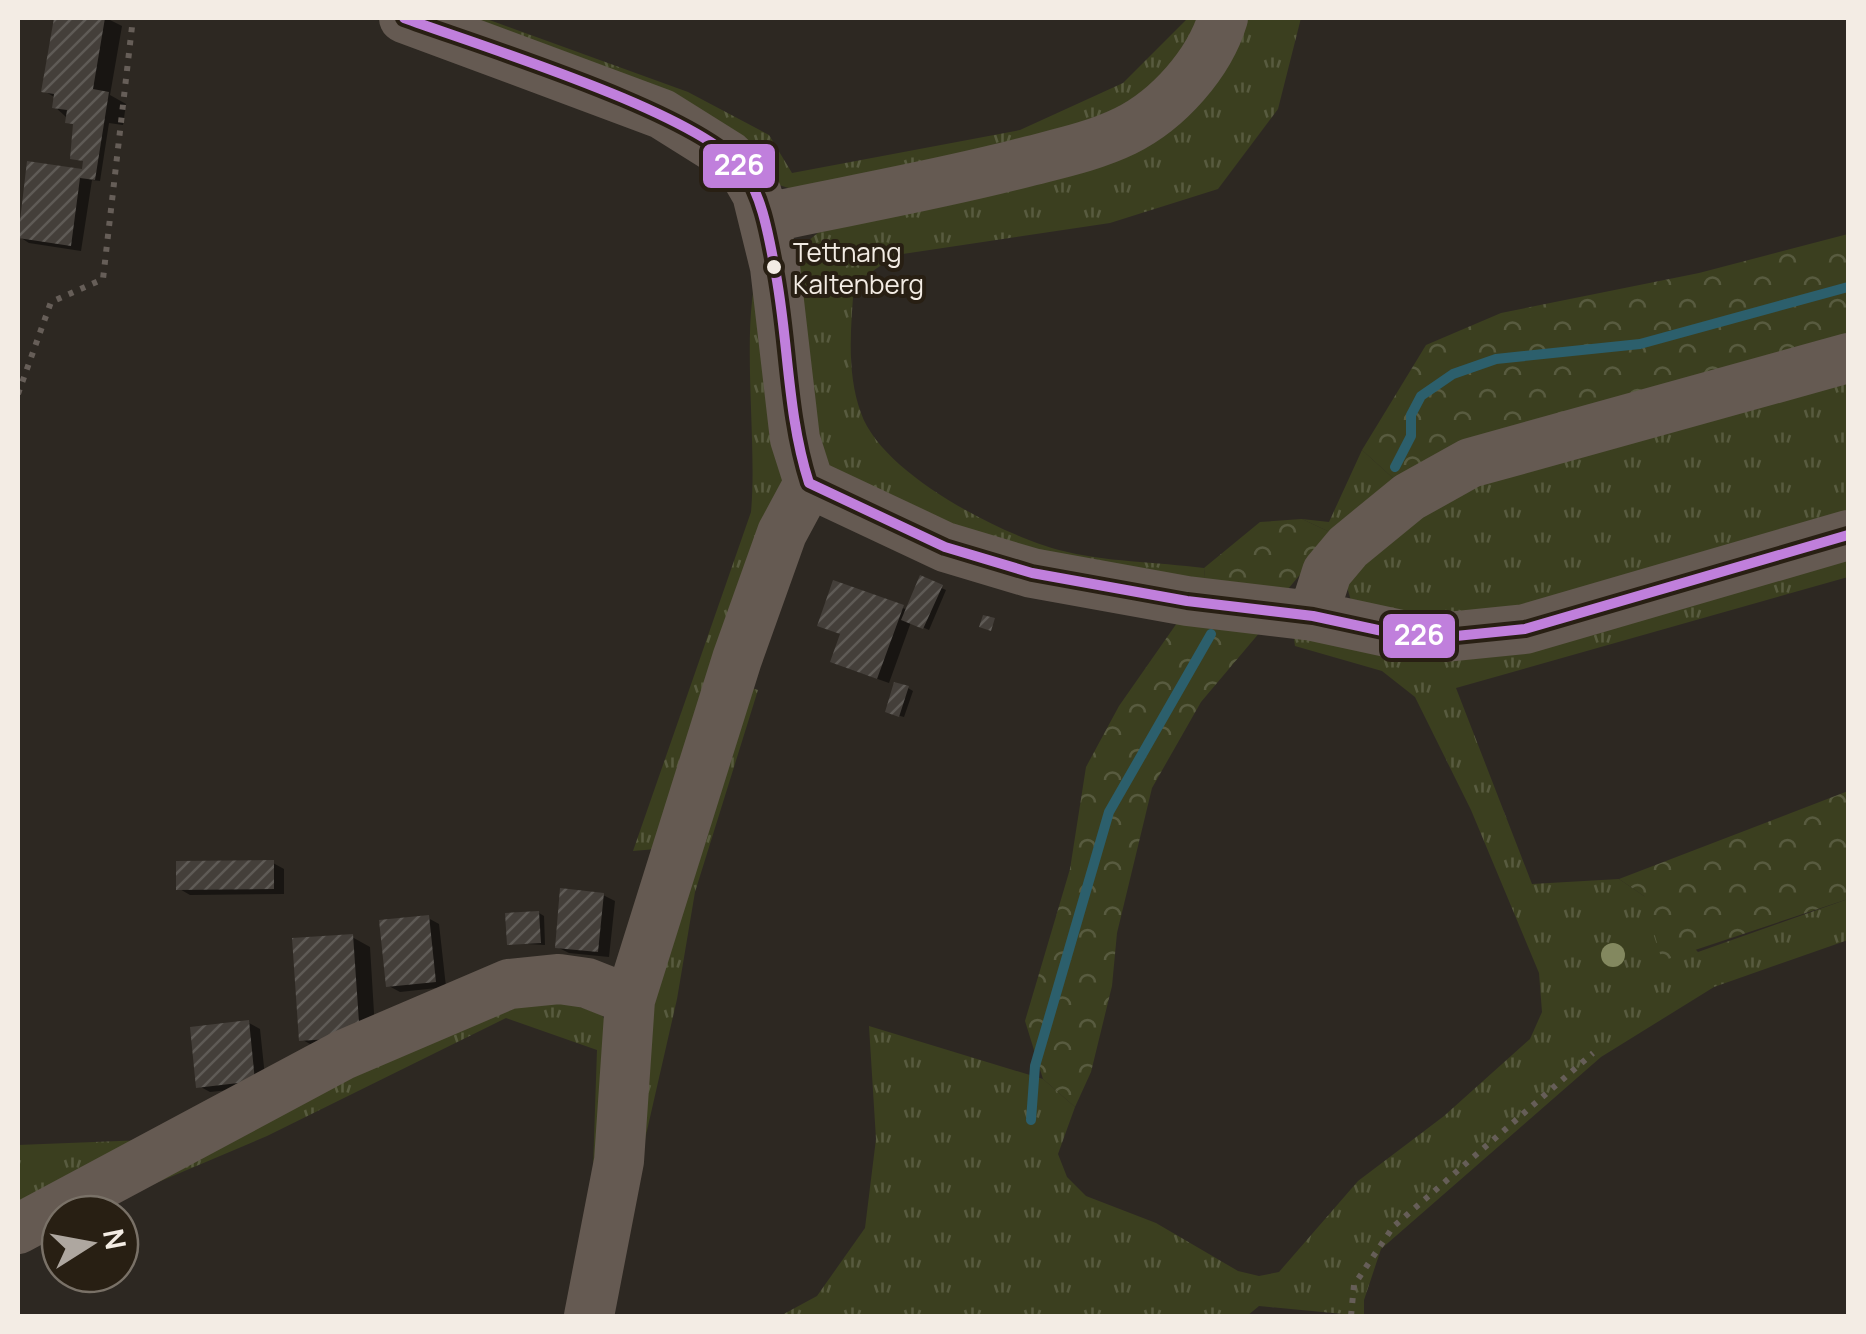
<svg xmlns="http://www.w3.org/2000/svg" width="1866" height="1334" viewBox="0 0 1866 1334" font-family="Manrope,sans-serif">
<style>
.grass{fill:url(#grass-tufts)}
.forest{fill:url(#forest-crowns)}
.shadow{fill:#0007}
.lines{fill:none;stroke-linecap:round;stroke-linejoin:round}
.stream{stroke:#2c5f6c;stroke-width:10}
.building{fill:url(#building-hatch)}
.path{stroke:#665e58;stroke-width:6;stroke-dasharray:5 8;stroke-linecap:butt}
.minor{stroke:#655a52;stroke-width:50}
.bus-1-casing{stroke:#281f13;stroke-width:18}
.bus-1{stroke:#c07fdc;stroke-width:10}
.tree{fill:#83885f}
.bus-dot{fill:#f3ece4;stroke:#281f13;stroke-width:4}
.labels{text-anchor:middle;dominant-baseline:central;stroke-width:8;stroke-linejoin:round;paint-order:stroke}
.bus-label{font-size:26px;fill:#f3ece4;stroke:#281f13;text-anchor:start}
.line-badge{stroke:#281f13;stroke-width:4}
.badge-label{font-size:28px;text-anchor:middle;font-weight:bold;fill:#fff}
</style>
<defs>
<pattern id="grass-tufts" width="24" height="20" patternUnits="userSpaceOnUse" patternTransform="scale(2.5)"><rect width="24" height="20" fill="#3b3f1f"/><path d="M3 7l-1-3M5 7V3M7 7l1-3M15 17l-1-3M17 17v-4M19 17l1-3" fill="none" stroke="#585b3f"/></pattern>
<pattern id="forest-crowns" width="20" height="18" patternUnits="userSpaceOnUse" patternTransform="scale(2.5)"><rect width="20" height="18" fill="#3b3f1f"/><path d="M2 6a3 3 0 1 1 6 0M12 15a3 3 0 1 1 6 0" fill="none" stroke="#585b3f"/></pattern>
<pattern id="building-hatch" width="6" height="6" patternUnits="userSpaceOnUse" patternTransform="scale(2.5)"><rect width="6" height="6" fill="#443f3a"/><path d="M-1 1l2-2M0 6l6-6M5 7l2-2" fill="none" stroke="#5f5b56"/></pattern>
</defs>
<rect width="100%" height="100%" fill="#2d2822"/>
<path class="grass" d="M436,18H484L688,92L769,135L792,173L1020,130L1123,83L1188,18H1210L1135,112L801,192L779,185Z
M1232,18H1301L1278,109L1218,189L1110,223L896,255L854,284C851,326 846,372 861,413C882,474 1000,534 1059,550C1104,562 1157,562 1204,568L1206,587L1040,562L839,480L819,455L792,265L801,247L827,225L1096,152Z
M762,254L784,488L667,848L633,851L751,512C758,436 738,318 762,254Z
M1848,371V526L1481,621L1352,604L1347,587L1350,565L1439,495Z
M1362,450L1404,488L1334,534L1302,519L1329,522Z
M1848,547V577L1456,688L1532,884L1619,879L1644,896L1698,952L1848,899V940L1714,987L1601,1057L1381,1249L1364,1300V1316L1259,1306L1247,1316H780L817,1296L865,1228L876,1139L869,1026L1043,1079L1075,1107L1058,1154L1067,1177L1086,1196L1156,1223L1238,1271L1259,1276L1279,1272L1358,1181L1444,1116L1530,1039L1542,1012L1539,973L1471,810L1415,697L1382,671L1295,646L1293,631L1438,650Z
M745,686L758,690L695,892L677,999L643,1148L657,967Z
M548,995L602,1015L613,1036L593,1168L597,1050L506,1018L267,1136L83,1214L296,1091Z
M170,1139L18,1217V1145Z"/>
<path class="forest" d="M1848,234V346L1404,488L1362,450L1426,345L1501,313L1699,273Z
M1302,519L1334,534L1278,601L1206,587L1204,568L1260,522Z
M1186,610L1271,619L1201,702L1152,788L1117,933L1112,986L1091,1072L1075,1107L1043,1079L1025,1021L1070,869L1086,767L1119,706Z
M1848,791V899L1662,961L1644,896L1619,879Z"/>
<path class="shadow" d="M56,18H106L122,26L110,95L126,104L123,125L109,123L100,181L92,180L81,251L29,243L18,236L84,173L86,161L75,125L55,107L56,98L44,91Z
M921,579L946,590L929,630L911,622L889,683L844,667L842,635L820,625L835,583L908,610Z
M908,688L913,691L904,717L893,714Z
M273,863L284,869V894L190,895L178,888Z
M603,895L615,901L609,957L569,953L557,947Z
M539,913L544,916L545,945L509,943Z
M428,918L439,924L446,987L400,992L389,986Z
M352,937L370,947L376,1046L319,1049L301,1039Z
M249,1023L260,1029L266,1086L210,1092L199,1086Z"/>
<g class="lines">
<path class="stream" d="M1395,467L1411,436V415L1421,396L1453,374L1496,359L1640,344L1848,287
M1031,1120L1035,1066L1109,812L1211,634"/>
</g>
<path class="building" d="M54,18H105L93,89L109,92L95,180L80,178L71,246L18,238L27,161L82,169L83,161L70,159L73,124L65,123L67,110L52,108L54,94L41,92Z
M920,575L943,585L923,629L901,620Z
M833,580L904,605L877,679L830,662L840,634L817,626Z
M983,615L995,618L991,631L979,627Z
M894,682L909,686L899,717L885,712Z
M274,860V889L176,890V861Z
M560,888L604,893L598,952L555,948Z
M539,911L541,943L507,945L505,913Z
M429,915L436,982L386,987L379,920Z
M353,934L360,1037L299,1041L292,938Z
M249,1020L255,1081L196,1088L190,1027Z"/>
<g class="lines">
<path class="path" d="M18,394L51,302L103,279L133,18
M1351,1316L1354,1285L1393,1227L1593,1053"/>
<path class="minor" d="M404,18L662,114L729,156L742,168L757,194L775,267L795,439L809,483L945,547L1032,573L1187,601L1313,616L1401,635L1446,637L1525,629L1848,535
M766,218C851,200 937,185 1022,163C1056,154 1092,147 1125,131C1168,110 1209,64 1223,18
M1313,616L1327,572L1348,547L1409,497L1470,463L1848,358
M18,1229L343,1055L509,984L559,979L587,983L630,1000
M589,1316L619,1161L630,1000L737,659L782,533L809,483"/>
<defs>
<path id="bus-1" d="M404,18C477,45 704,114 744,171C762,197 768,233 774,264C789,337 786,411 809,483L945,547L1032,573L1187,601L1313,616L1401,635L1446,637L1525,629L1848,535"/>
</defs>
<use href="#bus-1" class="bus-1-casing"/>
<use href="#bus-1" class="bus-1"/>
</g>
<circle class="tree" cx="1613" cy="955" r="12"/>
<circle class="bus-dot" cx="774" cy="267" r="9"/>
<g class="labels">
<g class="bus-label">
<text x="793" y="252">Tettnang<tspan x="793" dy="32">Kaltenberg</tspan></text>
</g>
</g>
<g class="line-badge">
<rect x="701" y="142" width="76" height="48" rx="10" fill="#c07fdc"/>
<rect x="1381" y="612" width="76" height="48" rx="10" fill="#c07fdc"/>
</g>
<g class="badge-label">
<text x="739" y="175">226</text>
<text x="1419" y="645">226</text>
</g>
<rect width="1866" height="1334" fill="none" stroke="#f3ece4" stroke-width="40"/>
<g transform="translate(90 1244) rotate(79)"><circle r="48" fill="#281f13" stroke="#797167" stroke-width="2.5"/>
<path d="M0-8L18 38L0 25L-18 38Z" fill="#aea7a0"/>
<text y="-15" font-size="28" font-weight="bold" text-anchor="middle" fill="#f3ece4">N</text>
</g>
</svg>
